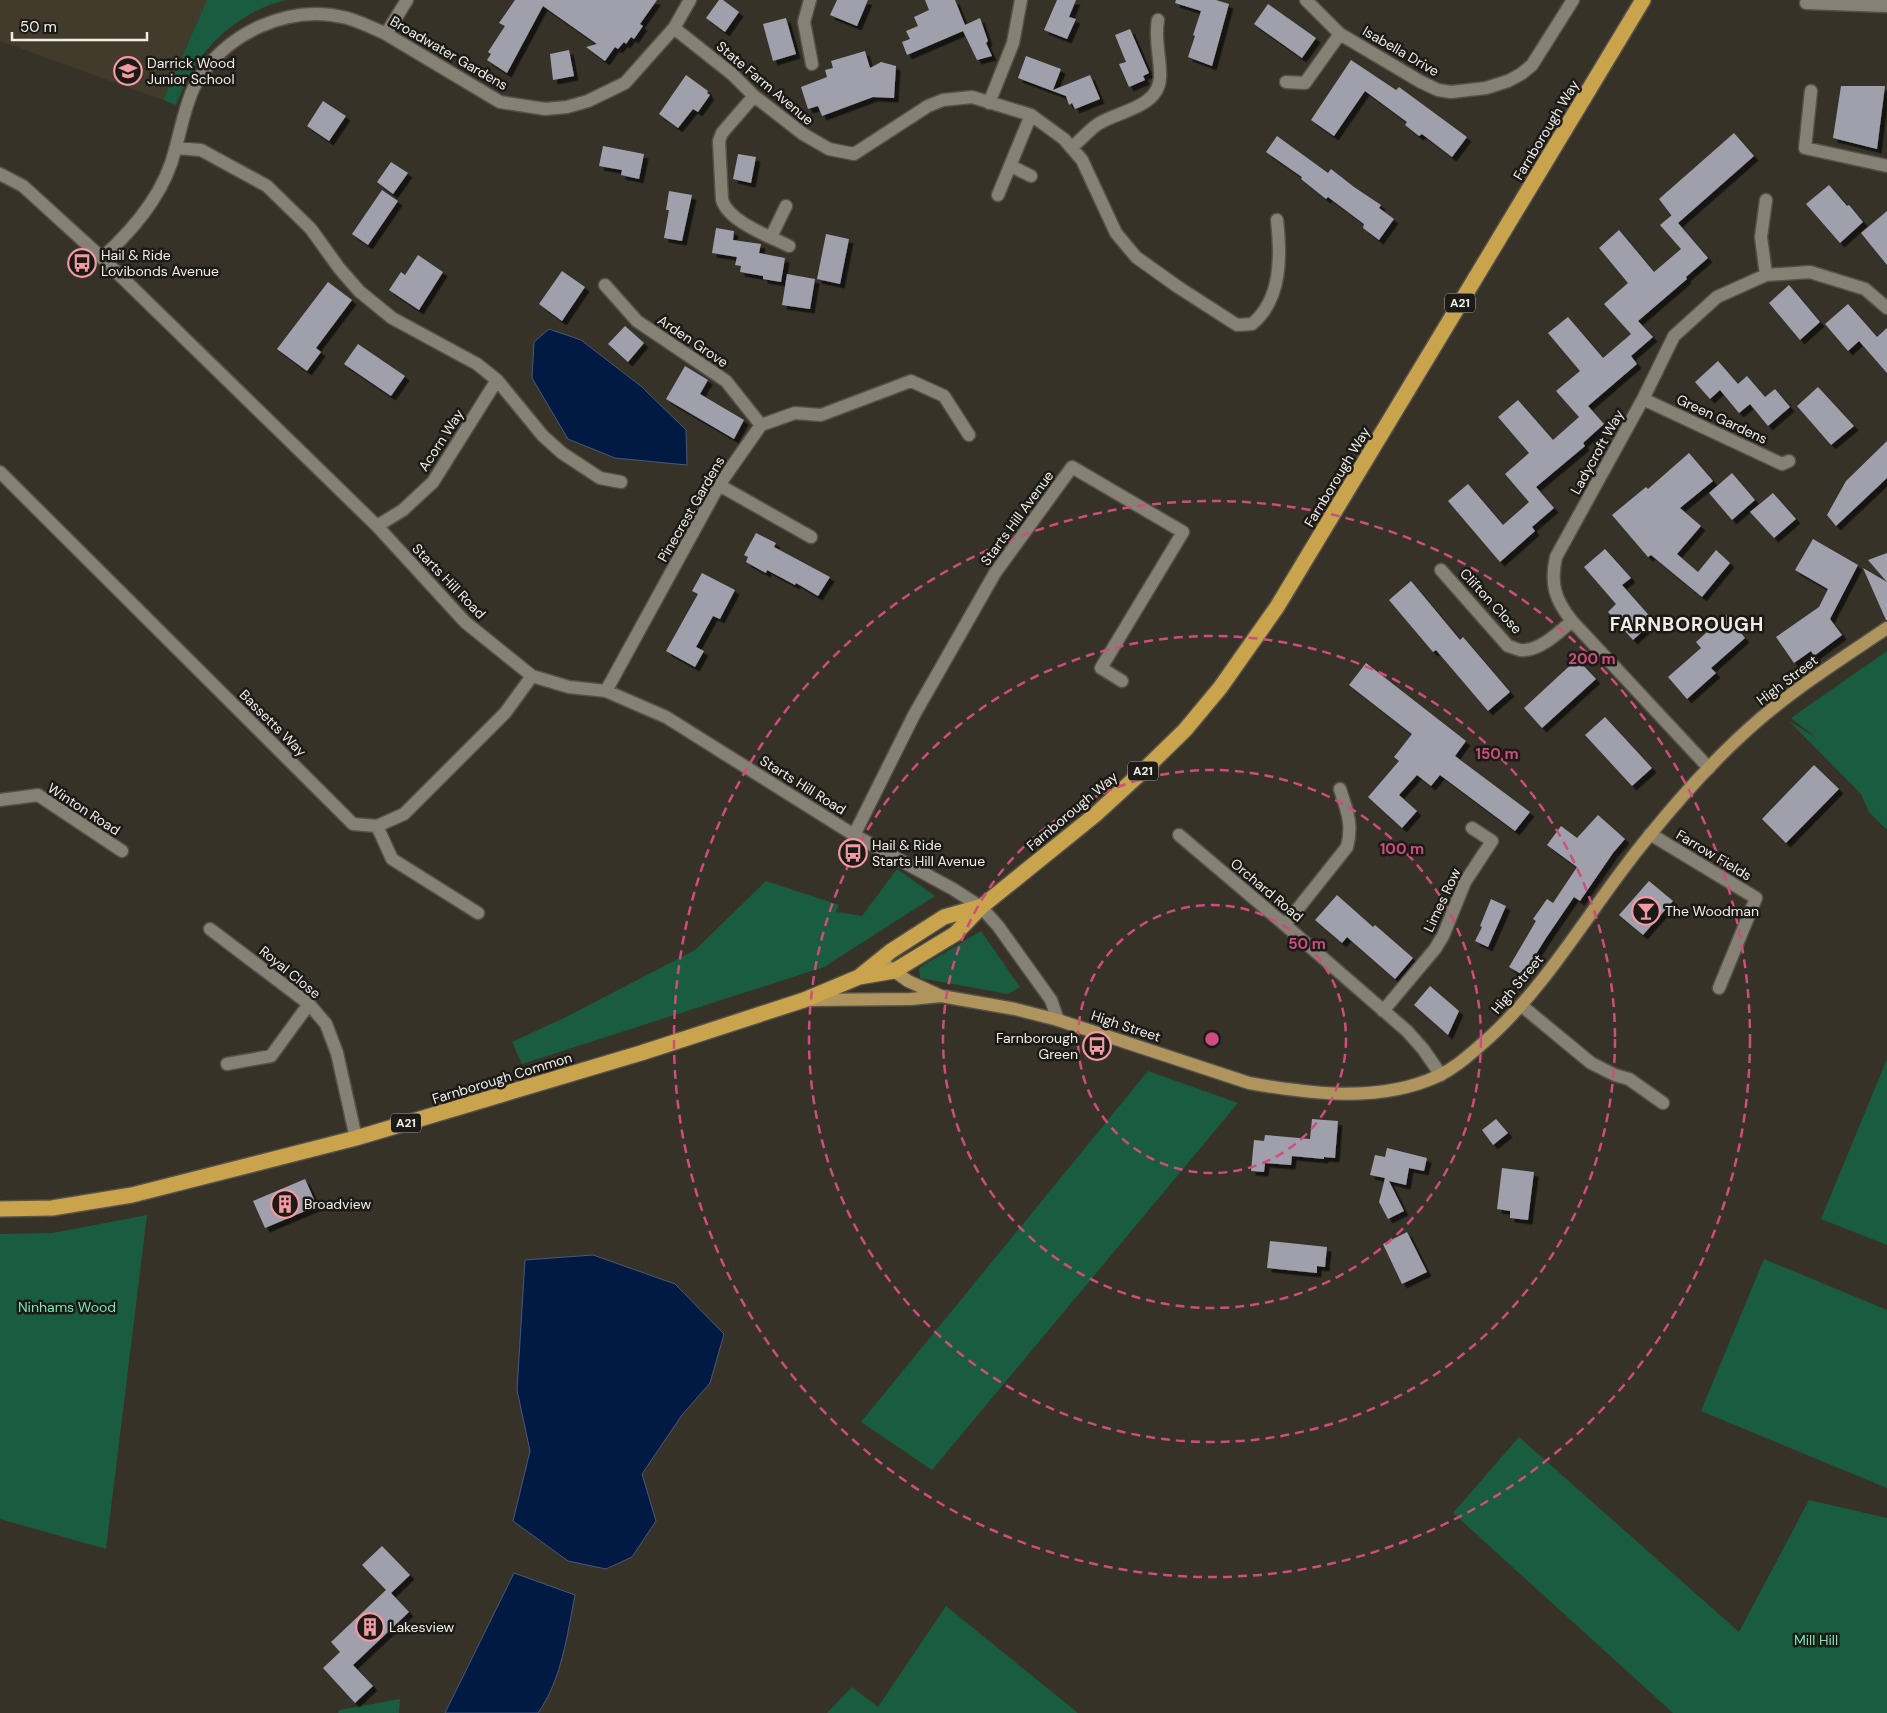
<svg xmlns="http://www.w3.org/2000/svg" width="1887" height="1713" viewBox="0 0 1887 1713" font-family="'DM Sans',sans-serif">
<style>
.built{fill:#423b2b}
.green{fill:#1a5c3f}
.water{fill:#011a44;stroke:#495975}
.building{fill:#9fa0ac;filter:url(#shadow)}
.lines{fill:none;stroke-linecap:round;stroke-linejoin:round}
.minor-casing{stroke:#555149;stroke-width:15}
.major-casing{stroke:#555149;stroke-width:15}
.highway-casing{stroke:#555149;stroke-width:18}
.minor{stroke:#868175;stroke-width:12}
.major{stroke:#af955d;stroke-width:12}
.highway{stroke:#caa34d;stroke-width:15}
.ring{fill:none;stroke:#ce4d7e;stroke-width:2.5;stroke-dasharray:9 6}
.labels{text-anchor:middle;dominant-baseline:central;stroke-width:5;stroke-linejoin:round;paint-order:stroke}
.shield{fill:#1c1a16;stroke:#b0aea8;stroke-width:1}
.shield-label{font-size:12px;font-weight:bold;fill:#f0ede7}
.street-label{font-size:14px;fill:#f0ede7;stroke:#1c1a16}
.poi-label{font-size:14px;fill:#f0ede7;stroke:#1c1a16;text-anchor:start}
.park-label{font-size:14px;fill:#74ebb0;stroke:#1c1a16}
.district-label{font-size:19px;font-weight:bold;letter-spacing:1px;fill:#f0ede7;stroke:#1c1a16}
.centre{fill:#ce4d7e;stroke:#1c1a16;stroke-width:2.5}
.ring-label{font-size:15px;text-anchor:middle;font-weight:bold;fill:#ce4d7e;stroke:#1c1a16;stroke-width:5;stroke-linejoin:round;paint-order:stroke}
</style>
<defs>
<filter id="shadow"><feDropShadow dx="4.5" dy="4.5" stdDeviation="0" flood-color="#0009"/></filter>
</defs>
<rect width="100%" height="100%" fill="#373228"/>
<path class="built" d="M0,0H207L163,100L0,41Z"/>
<path class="green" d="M207,0H286C272,3 259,9 247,16C208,40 193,64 176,105L163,100Z
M1887,651V830L1869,812L1861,794L1789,721L1818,739L1791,718Z
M897,869L935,896L824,967L522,1064L512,1042L566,1017L695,950L766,881L839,905L836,912L862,916Z
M981,931L1020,987L1008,994L920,978L919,968Z
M1887,1059V1245L1821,1219Z
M1148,1071L1238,1103L932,1470L861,1422Z
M147,1215L106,1549L0,1519V1234L53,1233Z
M1764,1259L1887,1310V1488L1701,1411Z
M1519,1437L1739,1632L1809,1500L1887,1518V1713H1673L1453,1513Z
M946,1606L1078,1713H827L852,1687L878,1707Z
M400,1699L399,1713H338L339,1710Z"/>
<path class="water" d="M549,329L581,340L642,387L686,430L687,465L615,458L568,439L532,378L534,342Z
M593,1255L675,1284L724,1334L710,1383L682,1415L642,1474L656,1521L632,1557L606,1569L568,1561L513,1521L530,1451L517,1390L525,1260Z
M514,1573L575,1595C567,1635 562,1679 538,1713H445Z"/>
<path class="building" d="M515,0H657L640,24L643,26L634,39L631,37L626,44L624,42L618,49L615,47L605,61L586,47L597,44L543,6L507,73L487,60L491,54L488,52L505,26L499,23Z
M719,0H723L739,12L725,32L706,18Z
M837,0H868L857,26L830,15Z
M925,0H955L965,25L980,18L988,41L986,43L992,56L977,60L963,31L907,55L902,42L910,39L906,31L918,26L914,17L929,10Z
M1057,0H1076L1069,17L1076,19L1067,39L1044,30Z
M1176,0H1216L1229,4L1212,66L1188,57L1195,36L1193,35L1201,11L1175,3Z
M1268,4L1316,38L1302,58L1254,24Z
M786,18L796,54L773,61L763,24Z
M1130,29L1149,73L1143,76L1145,80L1129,87L1119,64L1126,62L1115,35Z
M569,50L574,76L553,80L550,54Z
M865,51L870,68L881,62L896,66L894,98L873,97L822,116L818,106L808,109L801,87L827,77L825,70L833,68L831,61Z
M1026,56L1061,69L1053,90L1090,75L1100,99L1075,109L1072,103L1069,105L1066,96L1018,78Z
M1351,60L1396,90L1399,87L1467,137L1452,157L1422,134L1419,136L1405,125L1407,122L1365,91L1334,136L1311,120Z
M686,75L708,91L707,93L710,95L698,112L693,109L678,128L659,114Z
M1841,86H1885L1877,149L1833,138Z
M323,101L346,116L329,141L307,126Z
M1734,133L1754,156L1678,223L1708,258L1686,277L1687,279L1638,321L1653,337L1631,356L1637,364L1588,406L1604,424L1583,443L1585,446L1536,487L1554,508L1532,527L1535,531L1500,562L1448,501L1468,484L1503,525L1529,502L1505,474L1529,453L1498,417L1518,400L1553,440L1579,417L1556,391L1580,371L1548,333L1568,317L1603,358L1631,334L1604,304L1628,283L1599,248L1619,230L1654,272L1681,249L1660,225L1672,215L1675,220L1659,199Z
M1277,136L1328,173L1331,169L1354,187L1381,205L1379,208L1394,219L1379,240L1363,228L1364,224L1328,197L1326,199L1301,179L1302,177L1266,152Z
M603,146L644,154L639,179L621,175L622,170L599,166Z
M738,154L756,157L751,183L733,179Z
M391,162L408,173L393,194L377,182Z
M1829,185L1847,206L1849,205L1863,222L1840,243L1806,204Z
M382,190L398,201L368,245L352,234Z
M669,191L692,195L682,241L664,238L669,210H666Z
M1887,211V265L1861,233Z
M716,228L734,231L733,240L761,244L759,253L785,258L781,282L763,279V276L740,272L741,266L735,265L737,257L712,253Z
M826,234L849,239L840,284L817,279Z
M418,255L443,272L419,310L389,290L401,272L405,275Z
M562,271L585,287L562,321L539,304Z
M787,274L815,279L810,309L782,305Z
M328,282L352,300L316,348L321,352L307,371L277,349Z
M1789,285L1820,322L1800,340L1769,303Z
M1848,304L1877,337L1887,328V373L1859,341L1848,351L1825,324Z
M625,326L644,343L628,362L608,344Z
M358,344L405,376L391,396L344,364Z
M1718,361L1738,384L1747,376L1765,397L1775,389L1790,407L1768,426L1750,404L1739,413L1720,390L1710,399L1695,382Z
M685,366L708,380L700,394L744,420L734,439L666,399Z
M1818,387L1854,426L1831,445L1797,406Z
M1887,441V478L1836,526L1827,515L1846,481Z
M1689,453L1713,481L1680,508L1701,526L1677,554L1698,572L1716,550L1730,563L1702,597L1651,555L1648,557L1612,515L1646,487L1648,489Z
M1732,473L1755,500L1732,520L1709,493Z
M1773,493L1796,519L1774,538L1750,512Z
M756,533L776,543L774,547L830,577L818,596L796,583L795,585L767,570L766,573L746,562L748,557L744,555Z
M1813,539L1858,565L1830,619L1842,635L1814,656L1811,651L1794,663L1776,637L1819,607L1828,589L1795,570Z
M1605,549L1631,578L1622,585L1654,621L1633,640L1608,612L1616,604L1584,567Z
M1887,553V582L1868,560Z
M1863,568L1887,582V620H1886Z
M702,573L735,590L720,619L713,616L696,647L704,651L695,667L666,651L698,594L692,591Z
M1411,581L1460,640L1463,637L1510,692L1488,711L1436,650L1433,652L1389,600Z
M1726,615L1745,638L1711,668L1716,673L1687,699L1668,677L1701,648L1696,642Z
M1577,659L1596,679L1542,728L1524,708Z
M1366,663L1466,741L1455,756L1530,812L1515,831L1440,775L1431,786L1417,775L1399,795L1417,811L1402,828L1368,797L1399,761L1394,757L1412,734L1349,685Z
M1605,717L1652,768L1632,786L1585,735Z
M1814,765L1839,789L1786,843L1762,819Z
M1598,815L1625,839L1613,853L1580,901L1574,897L1546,938L1523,975L1509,967L1536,921L1533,919L1547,899L1553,903L1577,867L1547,845L1561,826L1577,838Z
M1649,881L1673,901L1643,935L1619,915Z
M1337,895L1373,927L1375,925L1413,958L1395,979L1347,937L1342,943L1315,920Z
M1491,899L1506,906L1488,947L1475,941L1482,927L1480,926Z
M1430,986L1459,1011L1448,1035L1414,1005Z
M1312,1119L1338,1121L1335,1158L1324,1157V1159L1292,1156L1291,1165L1265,1163L1264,1172L1251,1171L1254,1140L1264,1141L1265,1135L1310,1139Z
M1496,1119L1508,1133L1493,1145L1482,1130Z
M1387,1148L1427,1158L1424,1171L1409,1168L1406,1185L1389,1181L1404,1211L1388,1219L1379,1202L1385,1178L1370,1175L1375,1155L1385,1157Z
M1502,1168L1534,1172L1528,1220L1510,1218V1211L1497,1209Z
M305,1179L317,1206L265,1228L253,1201Z
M1407,1232L1427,1272L1402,1284L1383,1244Z
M1270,1241L1327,1247L1325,1267L1317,1266V1273L1267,1268Z
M382,1546L410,1575L391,1593L409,1612L353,1665L373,1686L355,1703L323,1668L340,1652L331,1642L386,1590L362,1565Z"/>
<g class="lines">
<defs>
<path id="minor" d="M810,0L804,22L812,64
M1306,0L1340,34L1421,82L1438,90L1451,92L1486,88L1508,81L1521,74L1532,65L1573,0
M1806,3L1887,6
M674,28L732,74L754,96L803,134L829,149L854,154L928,106L943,100L972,97L1031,115L1064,139L1082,160L1116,233L1136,257L1178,287L1237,325L1252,324C1282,299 1281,256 1277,220
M386,34L407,0
M1286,82L1305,83L1340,34
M1811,91L1805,148L1887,166
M754,96L722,133L719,141L722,200C729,222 769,236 789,246
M989,103L1013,43L1021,0
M1072,147C1081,140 1089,130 1098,124C1118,111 1158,108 1160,78C1161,58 1154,40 1158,20
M176,148L201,150L267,186L311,229L339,268L359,291L392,318L477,364L497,380L543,436L562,453L600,478L621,482
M1011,166L1031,176
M0,174L23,186L102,258L377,526L465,622L532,676L569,687L606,691L666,717L854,835L953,889L981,907L998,926L1051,1000L1058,1020
M998,195L1031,115
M771,237L786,206
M102,258C133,230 165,192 175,150C181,129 185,105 195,85C224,33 289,3 347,18C361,22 373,28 386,34L500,102L545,109L567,107L588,101L625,83L674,28L690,0
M1766,275L1761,237L1766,200
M605,285L637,321L726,381L761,425
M1643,399L1782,464L1789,461
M0,472L353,824L377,826L404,814L505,713L532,676
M719,485L811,537
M377,526L403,510L433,482L497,380
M1441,570L1508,646C1512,647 1516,649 1520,650C1539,652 1558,633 1572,621
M606,691L719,485L761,425L795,413L821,415L911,381L944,396L969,435
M1709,768L1572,621C1555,600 1550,584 1556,557L1643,399L1674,336L1717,297L1766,275L1810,272L1865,289L1887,308
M0,800L38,795L122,851
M377,826L392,859L478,913
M1650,834L1756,898L1719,988
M854,835L914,715L995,573L1072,467L1183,532L1101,668L1122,681
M1179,835L1285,925L1407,1031L1423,1049L1441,1075
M1285,925L1347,847C1353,824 1347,811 1340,789
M210,929L309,1004L326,1024L337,1053L356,1138
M1522,1006L1591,1063L1615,1075L1629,1079L1663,1103
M1383,1011L1435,949L1443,936L1465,882L1492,841L1472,828
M227,1064L271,1056L309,1004"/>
<path id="major" d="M887,966L908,981L941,996L1015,1009L1058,1020L1249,1083C1311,1094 1380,1103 1438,1076C1455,1068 1468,1056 1482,1044C1550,985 1592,904 1649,836C1683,794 1720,753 1761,718C1800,685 1844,657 1887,628
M809,1000L911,999L941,996"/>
<path id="highway" d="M860,976L891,951L944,917L979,907
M0,1209L52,1208L132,1195L356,1138L641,1053L804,1000L859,977L894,971L955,934L981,907L1095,815L1144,770L1185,730L1220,688L1277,607L1643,0"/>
</defs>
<use href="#minor" class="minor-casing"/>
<use href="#major" class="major-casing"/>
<use href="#highway" class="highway-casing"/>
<use href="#minor" class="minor"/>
<use href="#major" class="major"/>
<use href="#highway" class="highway"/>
</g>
<g class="ring">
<circle cx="1212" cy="1039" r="134"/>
<circle cx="1212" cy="1039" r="269"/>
<circle cx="1212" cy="1039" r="403"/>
<circle cx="1212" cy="1039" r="538"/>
</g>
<defs>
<symbol id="school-ring" viewBox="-11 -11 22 22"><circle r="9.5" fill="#1c1a16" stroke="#f49aa3" stroke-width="1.5"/><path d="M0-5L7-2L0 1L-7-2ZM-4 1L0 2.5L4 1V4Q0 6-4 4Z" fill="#f49aa3"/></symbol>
<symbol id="bus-ring" viewBox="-11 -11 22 22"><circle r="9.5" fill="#1c1a16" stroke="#f49aa3" stroke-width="1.5"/><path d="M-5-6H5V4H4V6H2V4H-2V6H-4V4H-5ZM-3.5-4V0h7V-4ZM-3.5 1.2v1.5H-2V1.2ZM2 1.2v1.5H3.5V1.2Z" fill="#f49aa3"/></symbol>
<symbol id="bar-ring" viewBox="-11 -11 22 22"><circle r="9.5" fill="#1c1a16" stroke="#f49aa3" stroke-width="1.5"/><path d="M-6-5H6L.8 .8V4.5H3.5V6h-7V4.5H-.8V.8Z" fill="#f49aa3"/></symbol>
<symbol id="building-ring" viewBox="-11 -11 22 22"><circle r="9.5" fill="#1c1a16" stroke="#f49aa3" stroke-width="1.5"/><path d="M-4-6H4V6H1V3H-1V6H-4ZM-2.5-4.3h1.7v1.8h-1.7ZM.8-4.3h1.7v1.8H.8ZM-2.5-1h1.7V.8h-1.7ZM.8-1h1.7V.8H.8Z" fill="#f49aa3"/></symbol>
</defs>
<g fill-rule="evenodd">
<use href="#school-ring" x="112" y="55" width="32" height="32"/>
<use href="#bus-ring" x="66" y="247" width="32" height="32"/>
<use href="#bus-ring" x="837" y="837" width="32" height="32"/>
<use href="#bar-ring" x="1630" y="895" width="32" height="32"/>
<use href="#bus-ring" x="1081" y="1030" width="32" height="32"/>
<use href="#building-ring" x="269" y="1188" width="32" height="32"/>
<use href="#building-ring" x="354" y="1611" width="32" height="32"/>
</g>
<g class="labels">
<g class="shield">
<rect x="1445" y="293.5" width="30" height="19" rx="4"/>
<rect x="1128" y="761.5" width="30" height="19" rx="4"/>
<rect x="391" y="1113.5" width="30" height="19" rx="4"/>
</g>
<g class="shield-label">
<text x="1460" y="303">A21</text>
<text x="1143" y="771">A21</text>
<text x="406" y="1123">A21</text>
</g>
<g class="street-label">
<text transform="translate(1401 51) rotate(30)">Isabella Drive</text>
<text transform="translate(449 53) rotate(30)">Broadwater Gardens</text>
<text transform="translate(765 83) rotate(40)">State Farm Avenue</text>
<text transform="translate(1546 130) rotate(-59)">Farnborough Way</text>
<text transform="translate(693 341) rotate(34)">Arden Grove</text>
<text transform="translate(1722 419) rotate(25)">Green Gardens</text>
<text transform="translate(441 440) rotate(-57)">Acorn Way</text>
<text transform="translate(1597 452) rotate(-61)">Ladycroft Way</text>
<text transform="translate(1337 477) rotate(-59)">Farnborough Way</text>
<text transform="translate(691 509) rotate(-60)">Pinecrest Gardens</text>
<text transform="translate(1017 518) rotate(-54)">Starts Hill Avenue</text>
<text transform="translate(449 581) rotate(46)">Starts Hill Road</text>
<text transform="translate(1491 601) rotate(47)">Clifton Close</text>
<text transform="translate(1787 680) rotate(-37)">High Street</text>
<text transform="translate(273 723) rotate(45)">Bassetts Way</text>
<text transform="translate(803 785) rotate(32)">Starts Hill Road</text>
<text transform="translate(84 809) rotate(33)">Winton Road</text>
<text transform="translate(1072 811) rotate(-40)">Farnborough Way</text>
<text transform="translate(1714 855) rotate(31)">Farrow Fields</text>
<text transform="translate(1267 890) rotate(40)">Orchard Road</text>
<text transform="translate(1442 900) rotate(-65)">Limes Row</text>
<text transform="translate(290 972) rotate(39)">Royal Close</text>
<text transform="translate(1517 984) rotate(-50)">High Street</text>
<text transform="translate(1126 1026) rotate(18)">High Street</text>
<text transform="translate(502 1078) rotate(-17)">Farnborough Common</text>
</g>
<g class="poi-label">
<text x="147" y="63">Darrick Wood<tspan x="147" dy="16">Junior School</tspan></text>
<text x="101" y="255">Hail &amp; Ride<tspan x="101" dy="16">Lovibonds Avenue</tspan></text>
<text x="872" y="845">Hail &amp; Ride<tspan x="872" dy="16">Starts Hill Avenue</tspan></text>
<text x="1665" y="911">The Woodman</text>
<text x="1078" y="1038" text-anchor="end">Farnborough<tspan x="1078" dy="16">Green</tspan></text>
<text x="304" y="1204">Broadview</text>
<text x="389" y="1627">Lakesview</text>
</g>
<g class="park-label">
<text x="67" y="1307">Ninhams Wood</text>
<text x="1816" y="1640">Mill Hill</text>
</g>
<g class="district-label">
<text x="1687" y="624">FARNBOROUGH</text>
</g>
</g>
<circle cx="1212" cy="1039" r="8" class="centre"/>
<g class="ring-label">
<text x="1592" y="664">200 m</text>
<text x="1497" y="759">150 m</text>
<text x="1402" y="854">100 m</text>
<text x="1307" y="949">50 m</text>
</g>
<path d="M12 32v8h135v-8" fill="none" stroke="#f0ede7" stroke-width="2.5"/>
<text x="20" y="32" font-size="15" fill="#f0ede7" stroke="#1c1a16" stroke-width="4" paint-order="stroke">50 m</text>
</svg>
